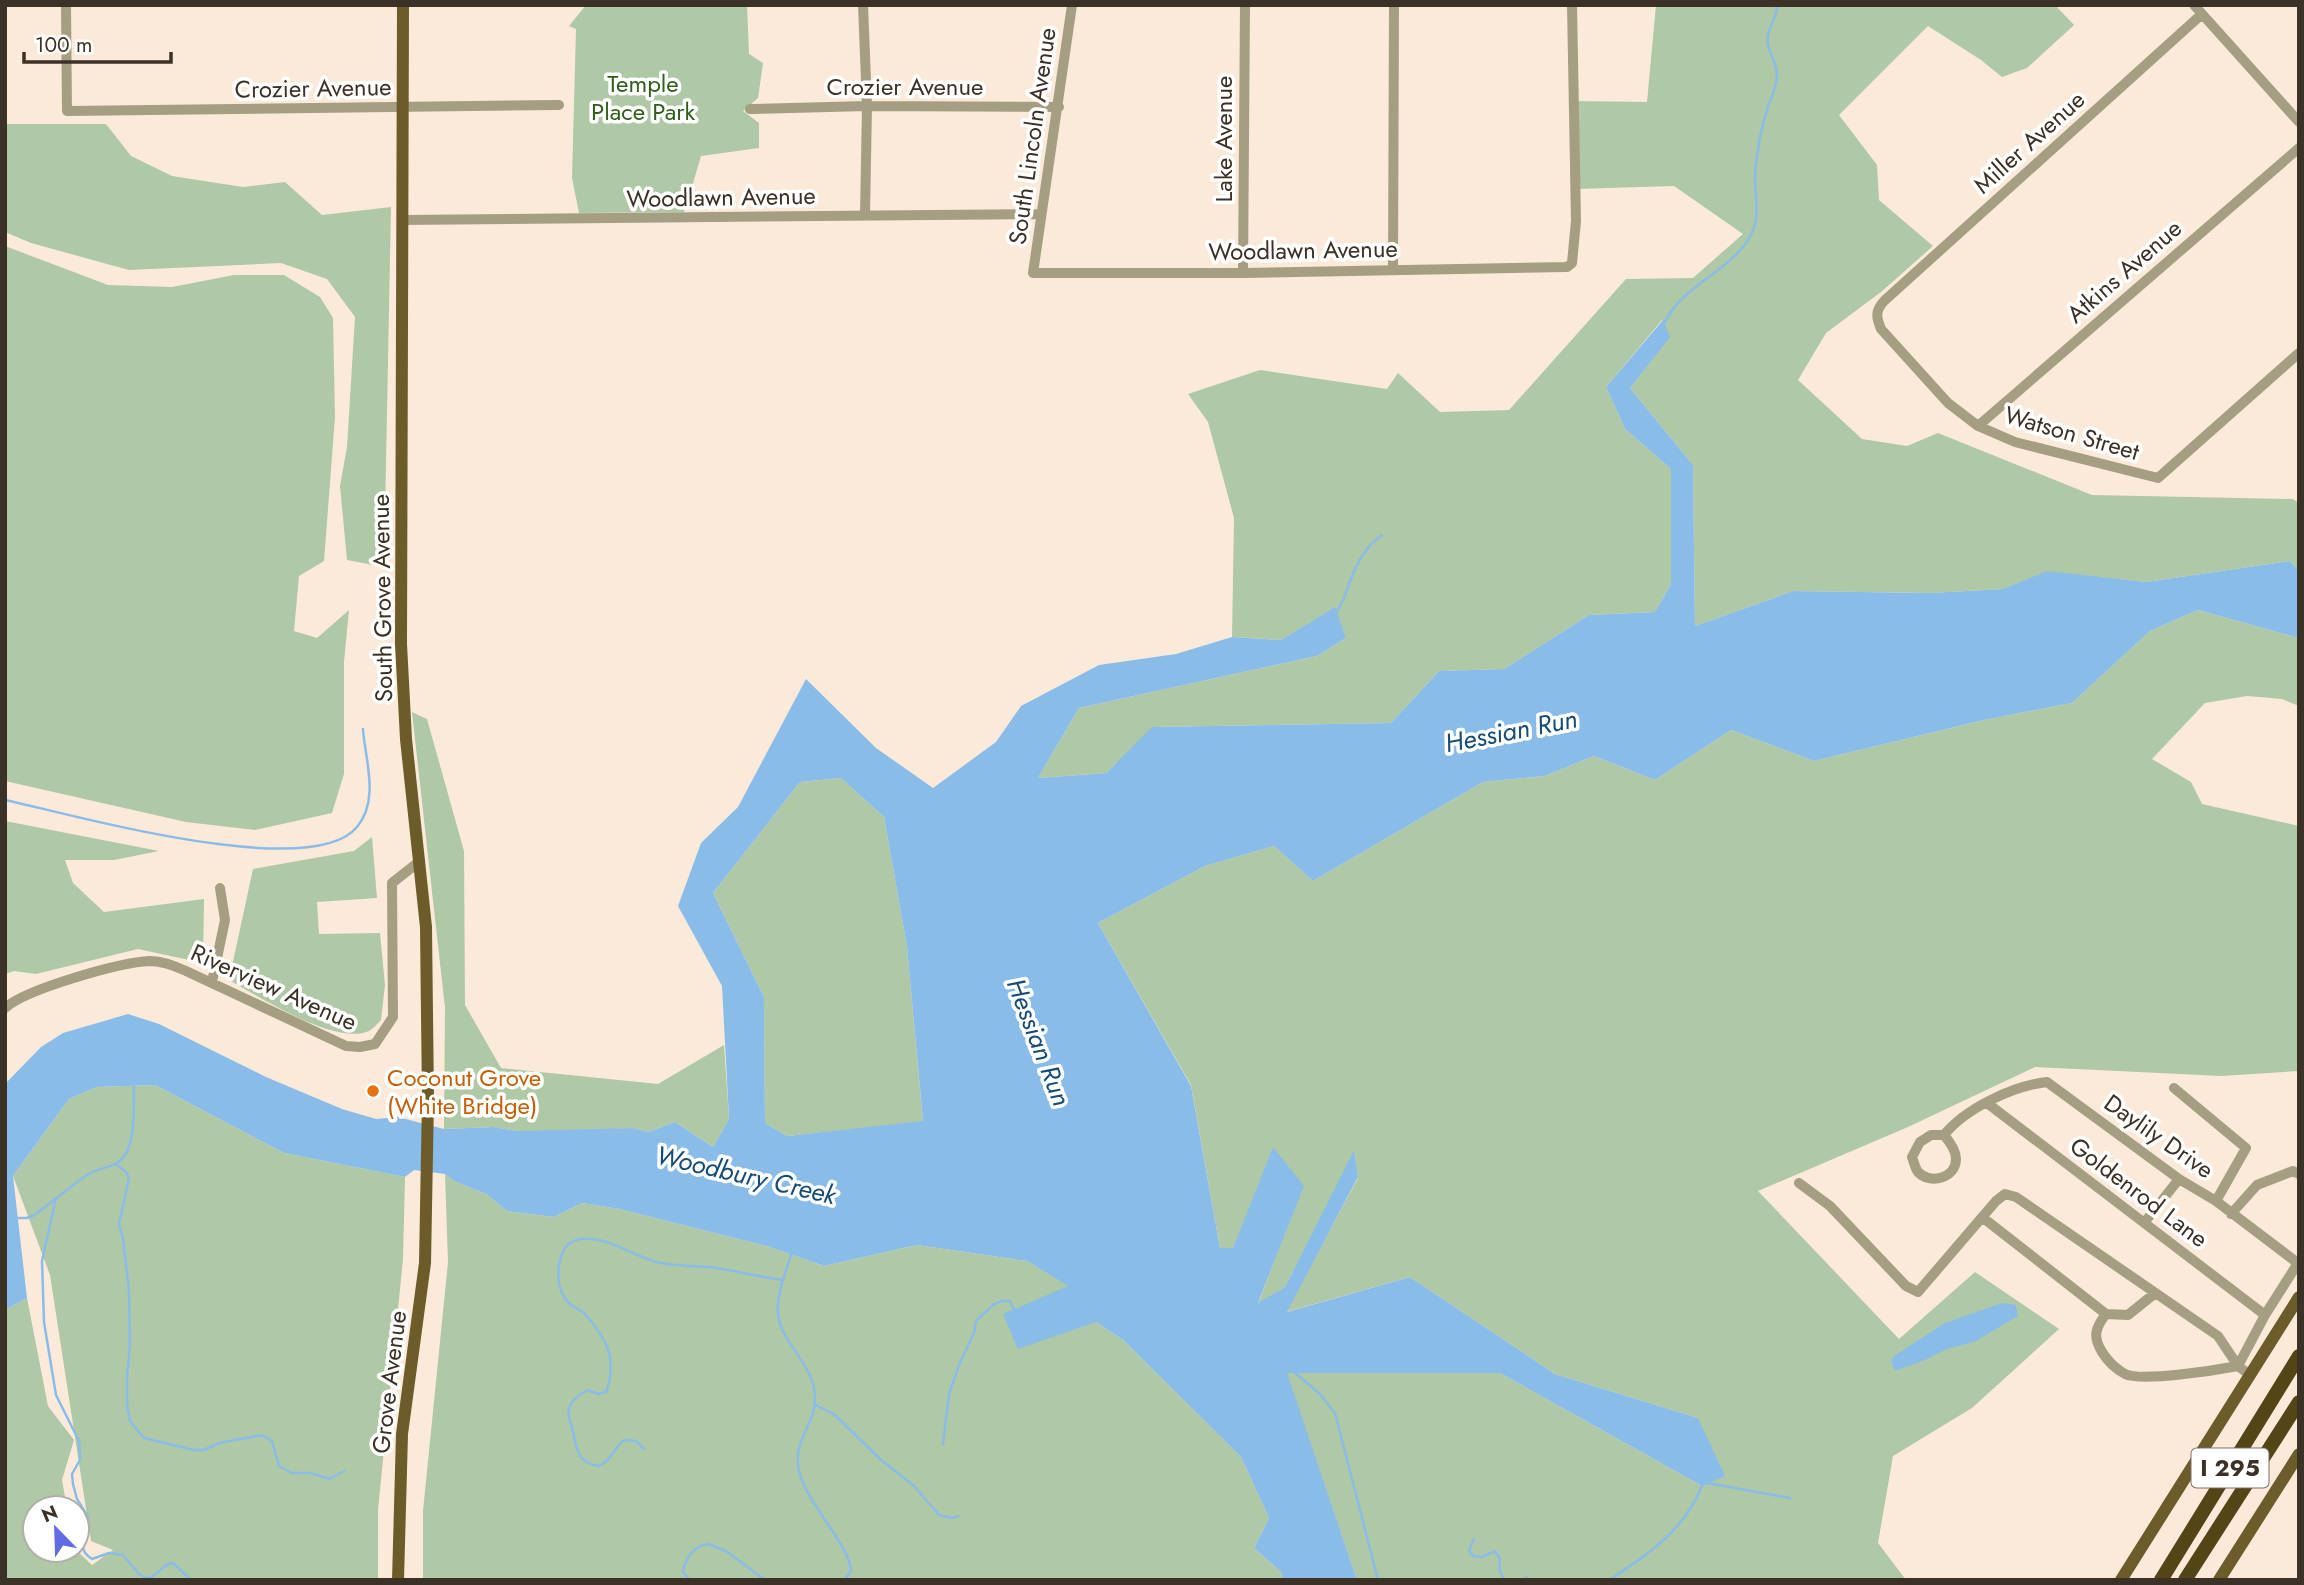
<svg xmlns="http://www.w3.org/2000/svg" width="2304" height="1585" viewBox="0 0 2304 1585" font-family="Jost,sans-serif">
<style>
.green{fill:#afc8a6}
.water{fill:#8abcea;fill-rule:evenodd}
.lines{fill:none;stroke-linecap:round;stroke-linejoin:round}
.stream{stroke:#8abcea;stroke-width:2.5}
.minor{stroke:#a69e83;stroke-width:10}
.major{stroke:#6b5c29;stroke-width:12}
.highway{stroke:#534515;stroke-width:14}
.food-dot{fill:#e8710a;stroke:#fff;stroke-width:2.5}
.labels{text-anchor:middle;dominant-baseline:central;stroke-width:7;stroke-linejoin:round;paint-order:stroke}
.shield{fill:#fff;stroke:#766f67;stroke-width:2}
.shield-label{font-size:23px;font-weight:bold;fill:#3c3126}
.park-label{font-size:24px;fill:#2f601a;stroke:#fff}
.street-label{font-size:24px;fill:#3c3126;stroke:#fff}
.food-label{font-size:24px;fill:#c56008;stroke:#fff;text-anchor:start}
.water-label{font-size:26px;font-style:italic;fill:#164d78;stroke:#fff}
</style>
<rect width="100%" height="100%" fill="#fbead9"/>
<path class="green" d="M586,5H747L749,54L763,63L758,98L743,111L759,123V148L701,156L689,197H686L684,212L579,213L572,178L576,29L569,26Z
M1656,5H2055L2074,25L2027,68L2002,77L1981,60L1928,26L1839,115L1877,165L1879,200L1933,246L1881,292L1826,333L1798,380L1862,439L1907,446L1938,433L2092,495L2293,499L2299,503V571L2290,561L2146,582L2047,572L2003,589L1929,593L1793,591L1695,626L1693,465L1630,388L1669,337L1662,320L1606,387L1625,429L1671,469V584L1655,612L1589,615L1504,669L1439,671L1391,723L1153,727L1106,773L1038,778L1079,708L1317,656L1346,638L1334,608L1281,640L1232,637L1234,518L1208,422L1188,394L1260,370L1387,389L1398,373L1440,412L1509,410L1626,279L1693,278L1743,234L1674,186L1575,189L1570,101L1647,102Z
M5,124H106L131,156L172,176L243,187L285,182L322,215L391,207L384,567L347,560L340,486L347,447L355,317L327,279L281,263L129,270L31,243L5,232Z
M5,246L108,285L172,287L234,275H284L320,297L333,318L335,417L324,561L299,576L294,631L317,638L349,610L344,662V774L332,813L255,830L186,822L5,781Z
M2198,610L2299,638V706L2282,699L2247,696L2205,703L2152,759L2191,782L2202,804L2299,826V1071L2221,1076L2035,1067L1908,1127L1758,1191L1899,1339L1975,1272L2059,1329L1972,1408L1893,1456L1878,1543L1906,1580H1357L1286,1373H1500L1702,1486L1698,1418L1555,1374L1410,1277L1286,1312L1358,1178L1354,1151L1285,1287L1258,1304L1303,1186L1273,1148L1233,1249L1220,1248L1191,1085L1098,923L1205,866L1274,846L1313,881L1483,782L1545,776L1594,756L1655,780L1731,730L1814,761L1984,720L2072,703L2150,631Z
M412,712L427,719L464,851L465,1005L501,1068L658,1084L724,1045L729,1119L713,1147L675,1122L648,1132L633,1128L578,1131H518L493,1127L444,1129L445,1008Z
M841,778L884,817L907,947L923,1122L787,1136L765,1123L764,997L713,893L800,782Z
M5,821L159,851L114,860H65L73,883L104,912L204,899L203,963L138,949L36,974L14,971L5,974Z
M372,837L377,898L317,902L319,934L380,933L385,985L381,1020C378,1023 373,1029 369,1031C335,1046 260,997 229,980L253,869L354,851Z
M155,1085L284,1153L405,1177L403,1259L378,1510V1580H5V1310L27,1298L48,1406L74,1440L62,1480L67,1508H35V1550H76L92,1565L113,1550L91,1541L50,1275L13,1176L69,1099L97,1087Z
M445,1174L456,1182L486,1194L507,1211L554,1217L582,1203L619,1209L770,1247L824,1266L917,1245L1027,1261L1069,1286L1096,1322L1123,1340L1241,1457L1269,1518L1254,1548L1281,1572L1283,1580H423V1511L448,1262Z"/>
<path class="water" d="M1663,320L1670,337L1630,388L1693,465L1695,626L1793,591L1929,593L2003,589L2047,571L2146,582L2290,561L2299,571V638L2198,610L2150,631L2072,703L1984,720L1814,761L1731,730L1655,780L1594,756L1545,776L1483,782L1313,881L1274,846L1205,866L1098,923L1191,1086L1220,1248H1233L1273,1147L1304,1186L1258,1303L1285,1287L1354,1150L1358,1177L1287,1312L1410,1277L1555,1374L1698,1418L1725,1476L1702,1486L1500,1373H1287L1357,1580H1283L1281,1572L1254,1548L1269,1518L1241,1457L1123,1340L1096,1322L1018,1349L1003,1314L1068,1286L1027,1261L917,1245L824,1266L770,1247L619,1209L582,1203L554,1217L507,1211L486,1194L456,1182L445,1174L414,1170L405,1177L284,1153L155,1085L97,1087L69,1099L13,1176L27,1298L5,1310V1084L41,1047L63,1033L128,1014L159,1024L266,1077L342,1109L376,1119L398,1117L444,1129L493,1127L518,1131L633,1128L648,1132L675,1122L713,1147L729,1119L722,986L678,906L701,843L738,807L806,679L876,748L933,788L996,742L1021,706L1099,665L1176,654L1232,637L1281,640L1335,607L1346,638L1317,656L1079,708L1038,778L1106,773L1152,727L1391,723L1439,671L1504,669L1589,615L1655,612L1671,584V469L1625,429L1606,387ZM841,778L884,817L907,947L923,1121L787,1136L765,1123L764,997L713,893L800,782Z
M2002,1303L2016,1305L2018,1316L1974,1342L1947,1349L1925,1360L1898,1370H1895L1891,1361L1894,1356L1945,1323Z"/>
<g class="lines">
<path class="stream" d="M1664,324C1679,289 1720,276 1743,247C1767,217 1751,196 1756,164C1758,145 1762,125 1768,107C1771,97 1777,86 1777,76C1778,61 1765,51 1768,35C1770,24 1777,18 1777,5
M1335,615C1338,608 1343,602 1345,595C1353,573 1361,549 1382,535
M5,800C71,814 311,883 357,827C380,799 365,760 363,729
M116,1164L126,1172L129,1178L119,1224L123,1239L129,1291L130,1346L127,1376V1405L130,1421L144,1438L194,1450H204L219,1443L262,1435L272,1441L279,1466L292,1473H311L329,1479L344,1471
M56,1198L42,1261L44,1322L56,1395L79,1441L80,1460L72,1474L73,1484L77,1499L88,1517C88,1533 73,1547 92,1559L109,1553L123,1555L139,1574L147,1578C159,1577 162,1563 173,1563L191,1580
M17,1218H27L34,1215C52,1203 69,1187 87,1175C96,1169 108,1168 117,1163C138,1150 133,1105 134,1084
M792,1252C786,1272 776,1294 778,1315C782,1344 815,1366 815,1397C816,1428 788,1441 801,1478C810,1506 851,1548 851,1571L845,1580
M1295,1373L1319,1393L1335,1413L1378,1580
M814,1404L835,1415L880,1459L914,1486L939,1515L952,1518L958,1516
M943,1444L949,1394L959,1365L974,1333L976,1321L993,1305L1002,1301H1010L1015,1312
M644,1449L636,1441L624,1440C614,1447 611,1462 598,1466C575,1462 577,1446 572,1427C570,1421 567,1416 569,1410C570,1401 580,1394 588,1390L598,1394L606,1392C618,1360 607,1339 585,1314C581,1309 573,1308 568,1302C556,1289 556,1267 563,1252C567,1241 579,1238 590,1239C613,1240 634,1256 656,1262C673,1266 691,1266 709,1267C734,1270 758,1277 783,1280
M1707,1483L1790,1498
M1474,1539L1469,1550L1473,1556L1482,1557L1495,1551L1500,1559L1499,1568L1504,1580
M690,1580L683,1572C685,1558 694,1546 708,1544L726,1551L765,1580
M1523,1580L1527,1577
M1609,1580C1648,1555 1687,1528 1703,1483"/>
<path class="minor" d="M66,5L67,111L559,105
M863,5L867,106L865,215
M1072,5L1033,273H1243L1567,267L1572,263L1576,221L1572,5
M2194,5L2299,122
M2202,14L1884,301C1875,311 1876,317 1881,329L1948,403L1978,426L2015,442L2158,478L2299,353
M750,109L867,106L1059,107
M402,220L1041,214
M1393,270L1394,5
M1243,273L1245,5
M1978,426L2299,148
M212,982L225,920L220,888
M5,1008C26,989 121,962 150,961C163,961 174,966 186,971L346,1046L360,1047L375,1044L393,1017L392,883L420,861
M2174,1088L2246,1148L2216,1201
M1987,1103L2265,1315
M1931,1135H1944C1950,1142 1956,1150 1956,1159C1956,1178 1930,1185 1918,1172C1915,1168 1914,1162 1912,1157L1920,1142Z
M1944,1135C1966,1108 2013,1086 2047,1082L2179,1179L2216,1201L2299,1264
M1799,1183L1830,1206L1906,1286L1918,1292L1996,1201L2005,1194L2016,1197L2218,1336L2238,1366L2250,1375
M2231,1214L2257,1185L2293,1171L2299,1174
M1982,1217L2106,1314L2128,1315L2154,1294
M2144,1223L2179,1179
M2106,1314C2096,1327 2092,1336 2102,1352C2107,1360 2116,1369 2125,1374C2142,1382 2217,1370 2238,1366L2265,1315L2298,1263"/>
<path class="major" d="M398,1580L402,1434L425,1263L428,1099L426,927L406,739L401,644L403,5
M2121,1580L2299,1297
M2219,1580L2299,1454"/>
<path class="highway" d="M2161,1580L2299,1356
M2185,1580L2299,1402"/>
</g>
<circle class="food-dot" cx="373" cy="1091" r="7"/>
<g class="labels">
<rect class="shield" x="2191.5" y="1448.5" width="77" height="39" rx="5"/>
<g class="shield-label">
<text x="2230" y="1468">I 295</text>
</g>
<g class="park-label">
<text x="643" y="83">Temple<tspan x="643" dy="28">Place Park</tspan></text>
</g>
<g class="street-label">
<text x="905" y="86">Crozier Avenue</text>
<text transform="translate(313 88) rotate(-1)">Crozier Avenue</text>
<text transform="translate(1032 136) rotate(-82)">South Lincoln Avenue</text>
<text transform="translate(1223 139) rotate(-90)">Lake Avenue</text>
<text transform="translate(2029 142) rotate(-42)">Miller Avenue</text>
<text transform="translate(721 197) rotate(-1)">Woodlawn Avenue</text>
<text transform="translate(1303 250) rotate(-1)">Woodlawn Avenue</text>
<text transform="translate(2124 271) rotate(-41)">Atkins Avenue</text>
<text transform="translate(2072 433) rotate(16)">Watson Street</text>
<text transform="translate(382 598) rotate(-91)">South Grove Avenue</text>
<text transform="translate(274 987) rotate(24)">Riverview Avenue</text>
<text transform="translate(2159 1136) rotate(35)">Daylily Drive</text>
<text transform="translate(2139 1192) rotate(37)">Goldenrod Lane</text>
<text transform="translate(389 1382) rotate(-83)">Grove Avenue</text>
</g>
<g class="food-label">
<text x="387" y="1077">Coconut Grove<tspan x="387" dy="28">(White Bridge)</tspan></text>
</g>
<g class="water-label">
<text transform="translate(1511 731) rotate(-11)">Hessian Run</text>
<text transform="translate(1039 1042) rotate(69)">Hessian Run</text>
<text transform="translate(746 1175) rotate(13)">Woodbury Creek</text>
</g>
</g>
<rect width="2304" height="1585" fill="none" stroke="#3c3126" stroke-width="14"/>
<g transform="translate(56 1529) rotate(337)"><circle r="33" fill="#ffffff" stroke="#b1ada8" stroke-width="2"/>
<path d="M0-5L12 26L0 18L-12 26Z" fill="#616ce4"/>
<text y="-10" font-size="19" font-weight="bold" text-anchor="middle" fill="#3c3126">N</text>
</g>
<path d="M24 52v10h147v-10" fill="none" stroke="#3c3126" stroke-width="3.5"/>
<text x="35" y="52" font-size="21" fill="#3c3126" stroke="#ffffff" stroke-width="5" paint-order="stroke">100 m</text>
</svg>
